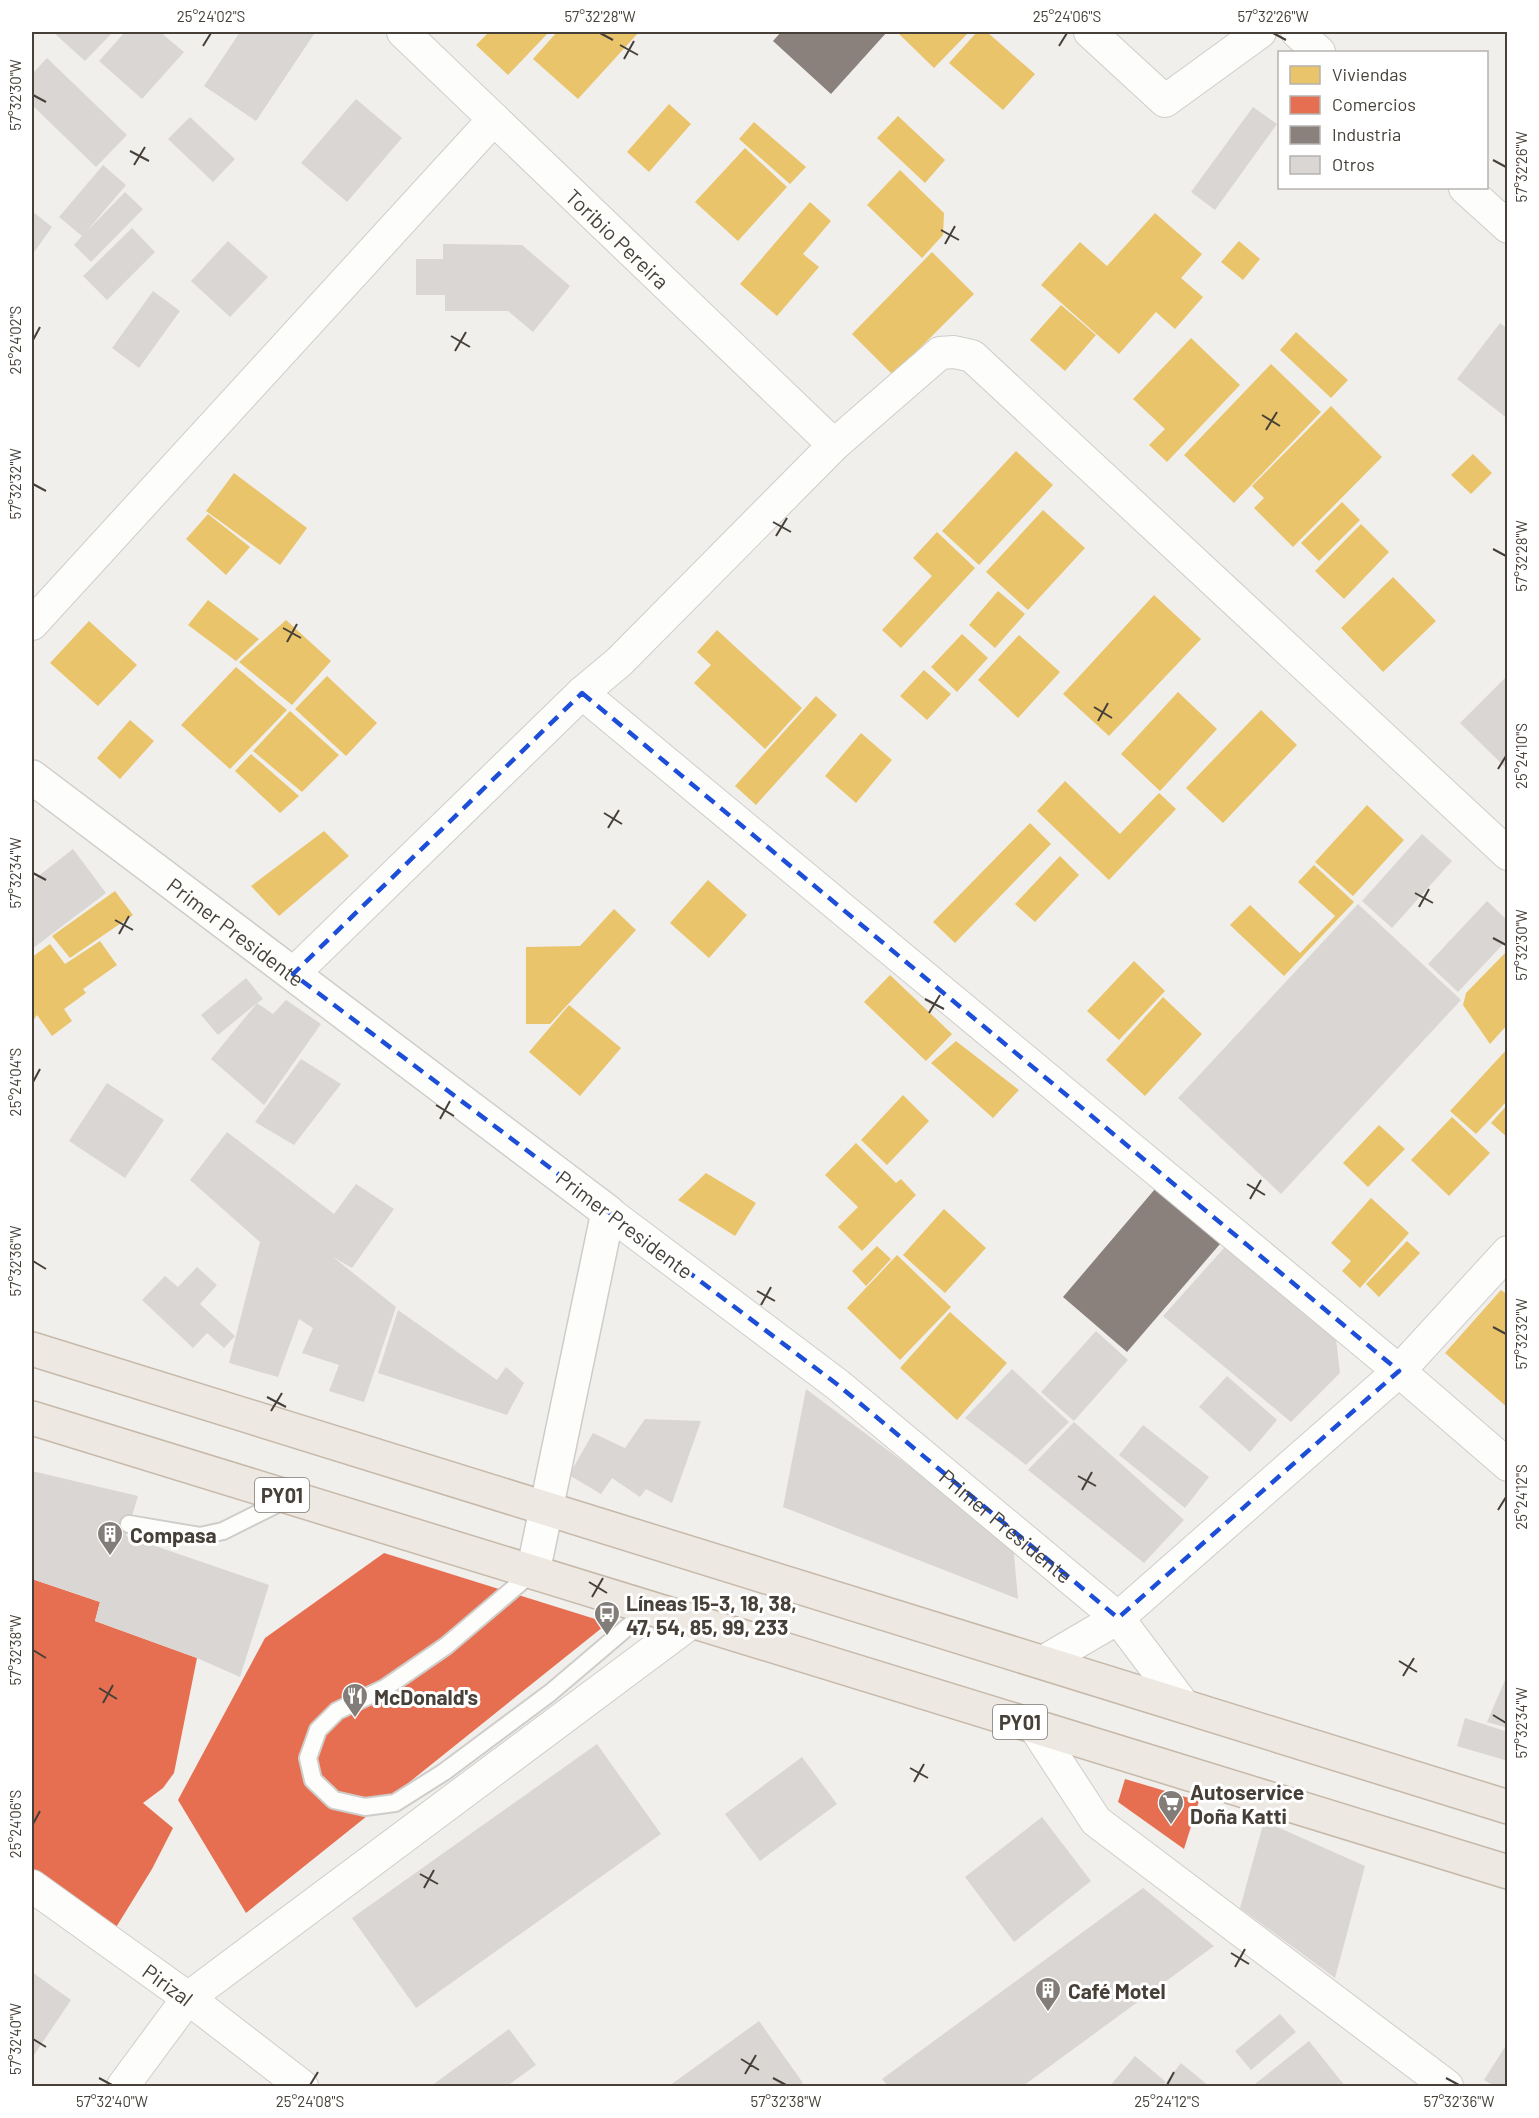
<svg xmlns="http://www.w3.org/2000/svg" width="1539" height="2118" viewBox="0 0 1539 2118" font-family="Barlow,sans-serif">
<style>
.homes{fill:#e9c46a}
.shops{fill:#e76f51}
.industry{fill:#8a817c}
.building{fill:#d9d6d3}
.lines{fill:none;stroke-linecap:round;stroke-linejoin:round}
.service-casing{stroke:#cfcdca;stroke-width:20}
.minor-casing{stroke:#cfcdca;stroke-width:34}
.tertiary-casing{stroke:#cfcdca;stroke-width:36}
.trunk-casing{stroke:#c6b9aa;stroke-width:36}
.service{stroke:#fdfdfc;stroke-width:16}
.minor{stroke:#fdfdfc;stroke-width:32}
.tertiary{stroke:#fdfdfc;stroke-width:33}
.trunk{stroke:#ede8e1;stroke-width:33}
.marked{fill:none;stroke:#1d4ed8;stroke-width:4.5;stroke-dasharray:12 8;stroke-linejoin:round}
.ticks{fill:none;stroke:#464039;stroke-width:2}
.labels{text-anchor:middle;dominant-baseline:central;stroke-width:6;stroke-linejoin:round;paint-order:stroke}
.shield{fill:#fff;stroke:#7e7974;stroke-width:1.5}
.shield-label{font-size:20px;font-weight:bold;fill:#464039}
.street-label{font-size:21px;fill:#464039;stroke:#fff}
.poi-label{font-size:21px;font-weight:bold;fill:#464039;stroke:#fff;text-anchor:start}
.neatline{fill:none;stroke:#464039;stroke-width:2}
.ticks-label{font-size:15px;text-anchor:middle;fill:#464039}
</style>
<rect width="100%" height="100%" fill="#f1efec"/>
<path class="homes" d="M489,32H549L508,75L476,45Z
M557,32H639L578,99L533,59Z
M897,32H969L934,68Z
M977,32H987L1035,74L1003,110L949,63Z
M669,104L691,124L649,172L627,152Z
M898,116L945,160L925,183L877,138Z
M754,122L806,167L790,184L739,139Z
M745,148L787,187L738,241L695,202Z
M900,170L944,213L943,235L922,258L867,205Z
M810,202L831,221L803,254L819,267L777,316L740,284Z
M1155,213L1202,254L1181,278L1203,297L1175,329L1156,312L1119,354L1041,285L1080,242L1107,266Z
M1239,241L1260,259L1243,280L1221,262Z
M932,252L974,294L893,375L852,334Z
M1061,305L1096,335L1065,371L1030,340Z
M1296,332L1348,380L1331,398L1280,350Z
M1191,338L1240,385L1167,462L1149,445L1165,429L1133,399Z
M1271,364L1321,412L1234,503L1184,455Z
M1331,406L1382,457L1293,547L1254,508L1264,498L1252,486Z
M1016,451L1053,485L979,565L942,531Z
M1473,454L1492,473L1471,494L1451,475Z
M234,473L307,528L280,565L206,511Z
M1342,502L1360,520L1319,561L1301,543Z
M1043,510L1085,548L1028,610L986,572Z
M208,514L250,547L226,575L186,539Z
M1361,524L1389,552L1344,599L1315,571Z
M937,532L975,568L901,648L882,630L932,576L913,558Z
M1393,577L1436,621L1383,672L1341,628Z
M998,591L1025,614L995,648L969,625Z
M1154,595L1201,639L1109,736L1063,694Z
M208,600L259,639L236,661L188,625Z
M286,620L331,661L292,705L239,662Z
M89,621L137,665L98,706L50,663Z
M717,630L802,708L765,749L694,683L711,665L697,652Z
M962,634L988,658L957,692L931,667Z
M1019,635L1060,672L1018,718L978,680Z
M236,667L287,710L230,769L181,725Z
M924,670L951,694L927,720L900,696Z
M327,676L377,723L346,756L295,709Z
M1178,692L1217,729L1160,791L1121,754Z
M816,696L837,715L756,805L735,786Z
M1261,710L1297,745L1223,823L1186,788Z
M290,711L339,755L302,792L253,751Z
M130,720L154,741L120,779L97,758Z
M861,733L892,760L856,803L825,776Z
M251,754L299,796L280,813L235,771Z
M1065,781L1120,834L1159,793L1176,809L1109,880L1037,811Z
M1367,805L1404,840L1353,896L1315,862Z
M1030,823L1051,844L955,943L933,922Z
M324,831L349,856L279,916L251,886Z
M1060,856L1079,875L1035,922L1015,904Z
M1314,865L1354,902L1284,976L1230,925L1250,905L1300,953L1335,916L1298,882Z
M708,880L747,915L709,958L670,923Z
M115,891L133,915L70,958L52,936Z
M614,909L636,930L550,1024H526V947L580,946Z
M100,941L117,965L83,989L86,993L64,1009L72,1021L52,1036L37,1015L32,1022V957L50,944L65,964Z
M1508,950V1024L1490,1044L1463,1005L1466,993Z
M1134,961L1165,991L1119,1040L1087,1011Z
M890,975L952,1034L926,1061L864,1002Z
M1163,997L1202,1034L1145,1096L1106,1060Z
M569,1005L621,1048L580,1096L529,1052Z
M956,1041L1019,1090L993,1118L931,1063Z
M1508,1048V1100L1476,1134L1450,1111Z
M903,1095L929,1121L887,1165L861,1140Z
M1508,1104V1138L1491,1123Z
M1452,1117L1490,1153L1449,1196L1411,1160Z
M1379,1125L1405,1149L1368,1187L1343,1163Z
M856,1143L896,1183L901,1179L916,1195L862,1251L838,1227L858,1207L825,1175Z
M706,1173L756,1203L735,1236L678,1200Z
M1371,1198L1409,1233L1360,1288L1342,1271L1351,1261L1331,1243Z
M944,1209L986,1248L945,1293L903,1255Z
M1407,1241L1420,1253L1379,1297L1366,1284Z
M877,1246L891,1259L866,1286L852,1271Z
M897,1255L951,1307L900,1360L847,1308Z
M1501,1290L1508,1295V1408L1445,1353Z
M950,1312L1007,1363L957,1420L900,1368Z"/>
<path class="shops" d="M384,1553L608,1623L246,1913L178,1800L265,1638Z
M32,1579L100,1602L95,1621L197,1658L174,1773L163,1788L143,1803L173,1828L152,1869L115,1929L32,1868Z
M1125,1779L1199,1801L1184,1849L1118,1802Z"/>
<path class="industry" d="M781,32H887L831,94L773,41Z
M1155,1189L1220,1244L1127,1352L1063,1297Z"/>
<path class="building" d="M53,32H113L85,61Z
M125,32H160L184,52L142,99L99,61Z
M240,32H310L314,34L256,121L204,86Z
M47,58L127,135L96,167L32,105V74Z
M356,99L402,138L347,202L301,163Z
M1253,107L1277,124L1215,210L1191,192Z
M190,117L235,159L213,182L168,139Z
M103,165L126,185L86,232L125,192L143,209L91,262L74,245L82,236L59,217Z
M32,211L52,227L32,255Z
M132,228L155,252L107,300L83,276Z
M228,241L268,277L230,317L191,281Z
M443,244L522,245L570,286L533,332L508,311H445V295H416V259H443Z
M153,291L180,311L139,368L112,348Z
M1500,323L1508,329V419L1457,379Z
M1508,675V770L1460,723Z
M1422,834L1452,861L1392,928L1362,901Z
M73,849L106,893L32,949V881Z
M1487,901L1508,921V939L1458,992L1428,964Z
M1358,904L1461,1000L1281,1194L1178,1098Z
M246,978L263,999L257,1003L273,1014L286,1000L321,1024L264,1105L211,1059L257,1003L218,1035L201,1015Z
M301,1059L341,1084L294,1145L255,1122Z
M107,1083L164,1120L125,1178L69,1141Z
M227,1132L334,1214L356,1184L394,1209L352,1268L333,1257L396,1307L364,1402L329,1391L339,1365L302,1353L313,1328L299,1319L278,1377L229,1363L260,1242L190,1180Z
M1225,1247L1336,1339L1340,1373L1291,1422L1163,1316Z
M197,1267L217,1285L200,1304L235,1336L224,1348L207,1333L193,1348L142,1300L165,1276L178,1287Z
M398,1310L497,1380L506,1367L524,1383L507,1415L378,1373Z
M1096,1331L1128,1360L1074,1421L1041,1392Z
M1012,1369L1069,1422L1026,1465L965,1418Z
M1227,1376L1277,1420L1250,1452L1199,1407Z
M806,1389L1013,1544L1018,1599L783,1507Z
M645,1419L701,1421L672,1503L646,1489L640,1497L612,1478L601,1494L569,1475L593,1433L625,1448Z
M1074,1422L1184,1520L1144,1563L1028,1470Z
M1143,1425L1209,1477L1185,1508L1119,1455Z
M32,1471L138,1496L126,1536L269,1585L240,1677L197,1658L95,1621L100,1602L32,1579Z
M1508,1673V1728L1487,1722Z
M1465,1718L1508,1732V1761L1457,1746Z
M597,1744L661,1834L416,2008L352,1918Z
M802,1757L837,1804L760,1861L725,1814Z
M1042,1817L1091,1881L1014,1942L965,1877Z
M1264,1821L1365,1866L1335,1978L1240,1908Z
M1143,1888L1214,1946L1023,2086H888L882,2079Z
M32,1972L71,2000L32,2058Z
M1280,2014L1296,2032L1251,2070L1235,2051Z
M759,2021L803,2083L798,2086H669Z
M509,2029L536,2065L507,2086H431Z
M1309,2041L1345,2086H1257L1255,2084Z
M1508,2042V2086H1494L1484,2080Z
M1135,2056L1166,2082L1162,2086H1110Z
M1181,2063L1209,2086H1171L1166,2082Z"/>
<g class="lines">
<defs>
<path id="service" d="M129,1524L200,1536L223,1531L287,1499
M533,1572L446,1646L385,1688L337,1711L318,1730L308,1758L313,1780L334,1800L365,1807L395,1803L444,1772L550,1693L650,1608"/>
<g id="minor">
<path id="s1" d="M403,32L834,445"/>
<path d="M1090,32L1165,101L1260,32"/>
<path d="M1297,32L1319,52"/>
<path d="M1465,188L1508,227"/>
<path d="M32,624L494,119"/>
<path d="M582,693L1399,1371L1508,1465"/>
<path d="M293,974L582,693L619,662L834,445L940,353L954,352L972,356L1508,854"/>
<path id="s2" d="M608,1212L838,1385L1118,1618L1185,1707"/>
<path d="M1043,1662L1118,1618L1399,1371L1508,1252"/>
<path d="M1034,1726L1096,1821L1447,2086"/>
<path id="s3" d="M32,1886L188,1998L302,2086"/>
<path d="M123,2086L188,1998L693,1621"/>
</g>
<g id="tertiary">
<path id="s4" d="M32,777L608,1212L533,1572"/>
</g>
<path id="trunk" d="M32,1349L1508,1807
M32,1418L1508,1872"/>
</defs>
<use href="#service" class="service-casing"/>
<use href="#minor" class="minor-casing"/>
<use href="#tertiary" class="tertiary-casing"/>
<use href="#trunk" class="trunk-casing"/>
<use href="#service" class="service"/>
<use href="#minor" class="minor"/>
<use href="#tertiary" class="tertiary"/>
<use href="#trunk" class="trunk"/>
</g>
<path class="marked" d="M582,693L1399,1371L1118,1618L838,1385L293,974Z"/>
<path class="ticks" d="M600,33L613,40M1273,33L1286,40M620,45L638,55M203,46L211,33M1059,46L1067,33M624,59L634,41M33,95L46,102M130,151L149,161M1493,160L1506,167M134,165L145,147M941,230L959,240M945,244L955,226M451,336L470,347M33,340L40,327M455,351L466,332M1262,415L1280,426M1266,430L1277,412M33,484L46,491M773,522L791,532M776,536L787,518M1493,549L1506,556M283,628L301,638M287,642L297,624M1094,707L1112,718M1098,721L1108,703M1498,769L1506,756M604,813L622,824M608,828L619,810M33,873L46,880M1415,893L1433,903M1419,907L1429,889M115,920L133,930M119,934L129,916M1493,938L1506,945M925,999L944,1009M929,1013L940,995M33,1082L40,1069M436,1105L454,1116M440,1119L450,1101M1247,1184L1265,1195M1250,1199L1261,1180M33,1261L46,1269M757,1291L775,1301M761,1305L771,1287M1493,1327L1506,1334M267,1397L286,1407M271,1411L282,1393M1078,1476L1096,1486M1082,1490L1092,1472M1498,1510L1506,1497M589,1582L607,1593M592,1597L603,1578M33,1650L46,1658M1399,1661L1417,1672M1403,1676L1414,1658M99,1688L117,1699M103,1703L113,1685M1493,1715L1506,1723M910,1768L928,1778M914,1782L924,1764M33,1824L40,1811M420,1874L438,1884M424,1888L434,1870M1231,1953L1249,1964M1235,1967L1245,1949M33,2039L46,2047M741,2059L759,2070M745,2074L756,2055M99,2078L112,2085M773,2078L786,2085M1446,2078L1459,2085M310,2085L318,2072M1167,2085L1174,2072"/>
<defs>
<symbol id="building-pin" viewBox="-11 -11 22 30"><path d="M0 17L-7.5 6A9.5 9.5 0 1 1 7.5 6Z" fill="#827d78" stroke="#fff"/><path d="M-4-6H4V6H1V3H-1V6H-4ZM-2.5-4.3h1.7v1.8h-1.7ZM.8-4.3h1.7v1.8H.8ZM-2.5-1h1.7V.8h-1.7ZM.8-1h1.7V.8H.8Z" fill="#fff"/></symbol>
<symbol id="bus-pin" viewBox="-11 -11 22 30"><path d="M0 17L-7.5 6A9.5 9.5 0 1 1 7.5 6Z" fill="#827d78" stroke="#fff"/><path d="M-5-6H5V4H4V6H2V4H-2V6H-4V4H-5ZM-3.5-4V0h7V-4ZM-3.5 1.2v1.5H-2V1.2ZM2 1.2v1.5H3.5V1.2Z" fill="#fff"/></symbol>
<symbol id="restaurant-pin" viewBox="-11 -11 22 30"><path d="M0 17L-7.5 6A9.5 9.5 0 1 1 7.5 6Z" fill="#827d78" stroke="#fff"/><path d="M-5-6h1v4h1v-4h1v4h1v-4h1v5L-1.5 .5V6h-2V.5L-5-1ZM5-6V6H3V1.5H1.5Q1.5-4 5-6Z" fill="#fff"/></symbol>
<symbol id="supermarket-pin" viewBox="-11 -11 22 30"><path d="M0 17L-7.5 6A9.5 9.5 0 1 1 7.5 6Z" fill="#827d78" stroke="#fff"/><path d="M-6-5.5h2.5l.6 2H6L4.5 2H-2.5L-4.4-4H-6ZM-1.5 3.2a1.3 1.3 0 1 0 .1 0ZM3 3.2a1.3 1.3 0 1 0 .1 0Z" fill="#fff"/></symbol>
</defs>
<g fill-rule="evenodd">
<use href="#building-pin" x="95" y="1519" width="30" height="40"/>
<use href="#bus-pin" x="592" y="1599" width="30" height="40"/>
<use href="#restaurant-pin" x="340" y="1681" width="30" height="40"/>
<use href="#supermarket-pin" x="1156" y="1788" width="30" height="40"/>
<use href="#building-pin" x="1033" y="1975" width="30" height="40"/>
</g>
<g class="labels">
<g class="shield">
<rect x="255" y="1478" width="54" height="34" rx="4.5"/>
<rect x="993" y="1705" width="54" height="34" rx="4.5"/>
</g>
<g class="shield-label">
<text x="282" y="1495">PY01</text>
<text x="1020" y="1722">PY01</text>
</g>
<g class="street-label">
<text stroke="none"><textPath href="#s1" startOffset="298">Toribio Pereira</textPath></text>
<text stroke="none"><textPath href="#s4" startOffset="256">Primer Presidente</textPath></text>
<text transform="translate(625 1224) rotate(37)">Primer Presidente</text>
<text stroke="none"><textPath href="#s2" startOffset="507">Primer Presidente</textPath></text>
<text stroke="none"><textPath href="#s3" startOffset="168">Pirizal</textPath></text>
</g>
<g class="poi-label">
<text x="130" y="1534">Compasa</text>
<text x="626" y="1602">Líneas 15-3, 18, 38,<tspan x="626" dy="24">47, 54, 85, 99, 233</tspan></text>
<text x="374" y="1696">McDonald's</text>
<text x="1190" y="1791">Autoservice<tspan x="1190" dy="24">Doña Katti</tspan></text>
<text x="1068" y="1990">Café Motel</text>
</g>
</g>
<rect width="1539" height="2118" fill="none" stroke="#ffffff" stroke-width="66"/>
<rect x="1278" y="51" width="210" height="138" fill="#ffffff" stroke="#b5b3b0" stroke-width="1.5"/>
<rect x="1290" y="66" width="30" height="18" fill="#e9c46a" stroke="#b5b3b0" stroke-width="1.5"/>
<text x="1332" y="81" font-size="18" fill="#464039">Viviendas</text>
<rect x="1290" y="96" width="30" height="18" fill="#e76f51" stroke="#b5b3b0" stroke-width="1.5"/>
<text x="1332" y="111" font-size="18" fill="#464039">Comercios</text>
<rect x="1290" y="126" width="30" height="18" fill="#8a817c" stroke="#b5b3b0" stroke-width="1.5"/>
<text x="1332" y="141" font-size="18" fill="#464039">Industria</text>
<rect x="1290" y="156" width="30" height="18" fill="#d9d6d3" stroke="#b5b3b0" stroke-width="1.5"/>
<text x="1332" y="171" font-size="18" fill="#464039">Otros</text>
<rect x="33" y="33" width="1473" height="2052" class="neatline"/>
<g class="ticks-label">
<text x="211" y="22">25°24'02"S</text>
<text x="600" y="22">57°32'28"W</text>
<text x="1067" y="22">25°24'06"S</text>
<text x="1273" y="22">57°32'26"W</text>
<text transform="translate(16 95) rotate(-90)" y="5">57°32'30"W</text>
<text transform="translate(1522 167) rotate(-90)" y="5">57°32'26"W</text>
<text transform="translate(16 340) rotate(-90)" y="5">25°24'02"S</text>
<text transform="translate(16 484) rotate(-90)" y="5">57°32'32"W</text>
<text transform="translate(1522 556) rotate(-90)" y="5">57°32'28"W</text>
<text transform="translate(1522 756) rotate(-90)" y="5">25°24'10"S</text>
<text transform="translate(16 873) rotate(-90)" y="5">57°32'34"W</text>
<text transform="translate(1522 945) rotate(-90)" y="5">57°32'30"W</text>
<text transform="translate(16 1082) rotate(-90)" y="5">25°24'04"S</text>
<text transform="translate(16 1261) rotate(-90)" y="5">57°32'36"W</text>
<text transform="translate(1522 1334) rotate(-90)" y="5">57°32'32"W</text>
<text transform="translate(1522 1497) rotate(-90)" y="5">25°24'12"S</text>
<text transform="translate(16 1650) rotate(-90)" y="5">57°32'38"W</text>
<text transform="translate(1522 1723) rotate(-90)" y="5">57°32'34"W</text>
<text transform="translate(16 1824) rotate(-90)" y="5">25°24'06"S</text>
<text transform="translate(16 2039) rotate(-90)" y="5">57°32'40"W</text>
<text x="112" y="2107">57°32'40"W</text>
<text x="310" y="2107">25°24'08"S</text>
<text x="786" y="2107">57°32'38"W</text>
<text x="1167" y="2107">25°24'12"S</text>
<text x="1459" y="2107">57°32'36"W</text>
</g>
</svg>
